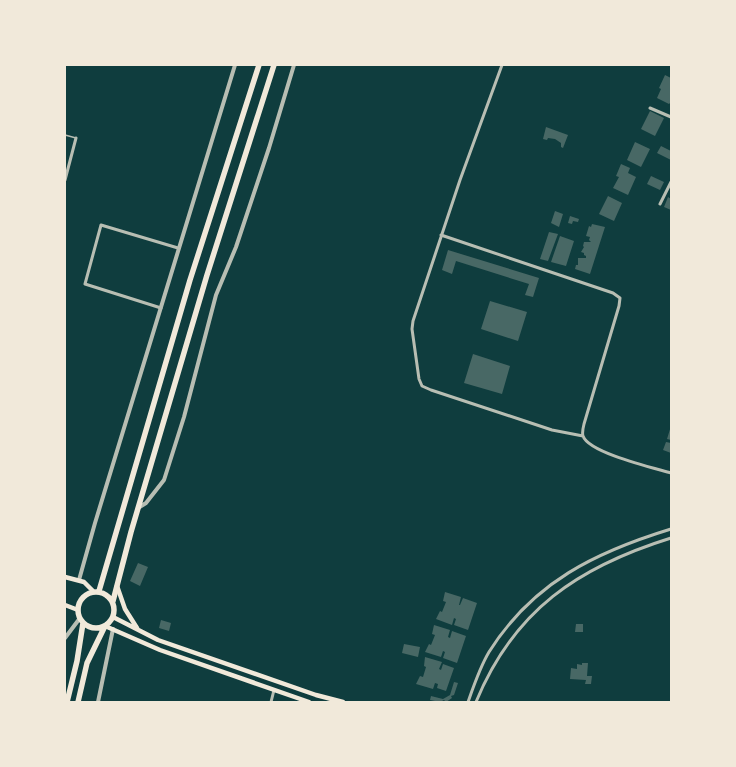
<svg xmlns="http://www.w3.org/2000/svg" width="736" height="767" viewBox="0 0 736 767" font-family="Helvetica,sans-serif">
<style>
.building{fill:#486865}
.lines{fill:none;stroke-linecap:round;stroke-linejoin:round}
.service{stroke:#b8beb3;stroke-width:1.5}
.minor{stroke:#b8beb3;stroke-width:3}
.tertiary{stroke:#b8beb3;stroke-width:4}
.secondary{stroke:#f1e9da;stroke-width:4.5}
.trunk{stroke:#f1e9da;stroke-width:5.5}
</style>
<rect width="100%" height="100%" fill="#0f3d3e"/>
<path class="building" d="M665,75L671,78V102L669,104L657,98L661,89L659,88Z
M650,111L664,118L655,136L641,129Z
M546,127L568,135L563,148L561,147V143L555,139L548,138L547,140L543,139Z
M635,142L650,149L641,167L627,160Z
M661,146L671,151V160L657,153Z
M621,164L630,168L628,173L636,177L628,195L613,188L619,177L616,176Z
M651,176L664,182L660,190L647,184Z
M608,196L622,203L614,221L599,214Z
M668,197L671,199V210L664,207Z
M555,211L563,214L559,227L551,223Z
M570,216L579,219L578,222L573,221L572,224L568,223Z
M592,224L605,227L590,274L575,269L576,265H578V258H586V256L584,255V253L581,252L584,247L583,246L584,242H591L589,240L590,237L586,236L589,226L591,227Z
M549,232L558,234L548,261L540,259Z
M560,236L574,241L566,266L551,262Z
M448,250L539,278L533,297L525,295L529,284L456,261L452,274L442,270Z
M490,301L527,312L518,341L481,329Z
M473,354L510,366L502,394L464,383Z
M671,426V440L667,439Z
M666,442L671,443V453L663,450Z
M138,563L148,567L140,586L130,581Z
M445,592L461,597L459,605H460L463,598L477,603L468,630L454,625L456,619L454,618L452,625L436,619L440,611L442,612L446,602L443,601Z
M161,620L171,623L169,631L159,628Z
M576,624H583V632H575Z
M434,625L450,630L448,637L450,638L452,631L466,636L457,663L443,658L445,652L443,651L441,657L425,652L429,644L431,645L435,635L432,634Z
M404,644L420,647L418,657L402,653Z
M425,657L442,662L439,669L441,670L443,664L454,668L446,691L437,688L438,684L435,683L433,689L416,684L420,676L423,677L426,667L424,666Z
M582,663H588L587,676H592L591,684H585L586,680L570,679L571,668L577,669V664L582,665Z
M454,682L458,683L454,695L451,696L452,698L446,702L444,700L440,702L430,700L431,696L443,699L450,695Z"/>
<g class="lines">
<path class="service" d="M65,135L76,138"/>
<path class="minor" d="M502,65L460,180L413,321L412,329L419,379L422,386L431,390L552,430L583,436
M650,108L671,117
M65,180L76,138
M660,204L671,182
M441,235L613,293L620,298L619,306L584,424C583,428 582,433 583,436C589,453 654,468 671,473
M161,308L85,284L101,225L178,248
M271,702L274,690
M468,702C474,685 480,667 489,652C533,582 596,552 671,529
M476,702C514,610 578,567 671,538"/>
<path class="tertiary" d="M138,508L146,503L164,480L184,417L216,295L236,247L269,148L294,65
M79,580L95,523L235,65
M65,638L80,618
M98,702L113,629"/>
<path class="secondary" d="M65,577L84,582L93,591
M117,586L125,609L137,628
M65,605L78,610
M113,617L158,640L316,695L343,702
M105,626L160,650L309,702"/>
<path class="trunk" d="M99,591L190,280L259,65
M78 610a18 18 0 1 1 36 0a18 18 0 1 1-36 0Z
M113,601L131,532L207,275L274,65
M67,702L77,661L83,623
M78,702L87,663L105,626"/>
</g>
<rect width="736" height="767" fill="none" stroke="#f1e9da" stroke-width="132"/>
</svg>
